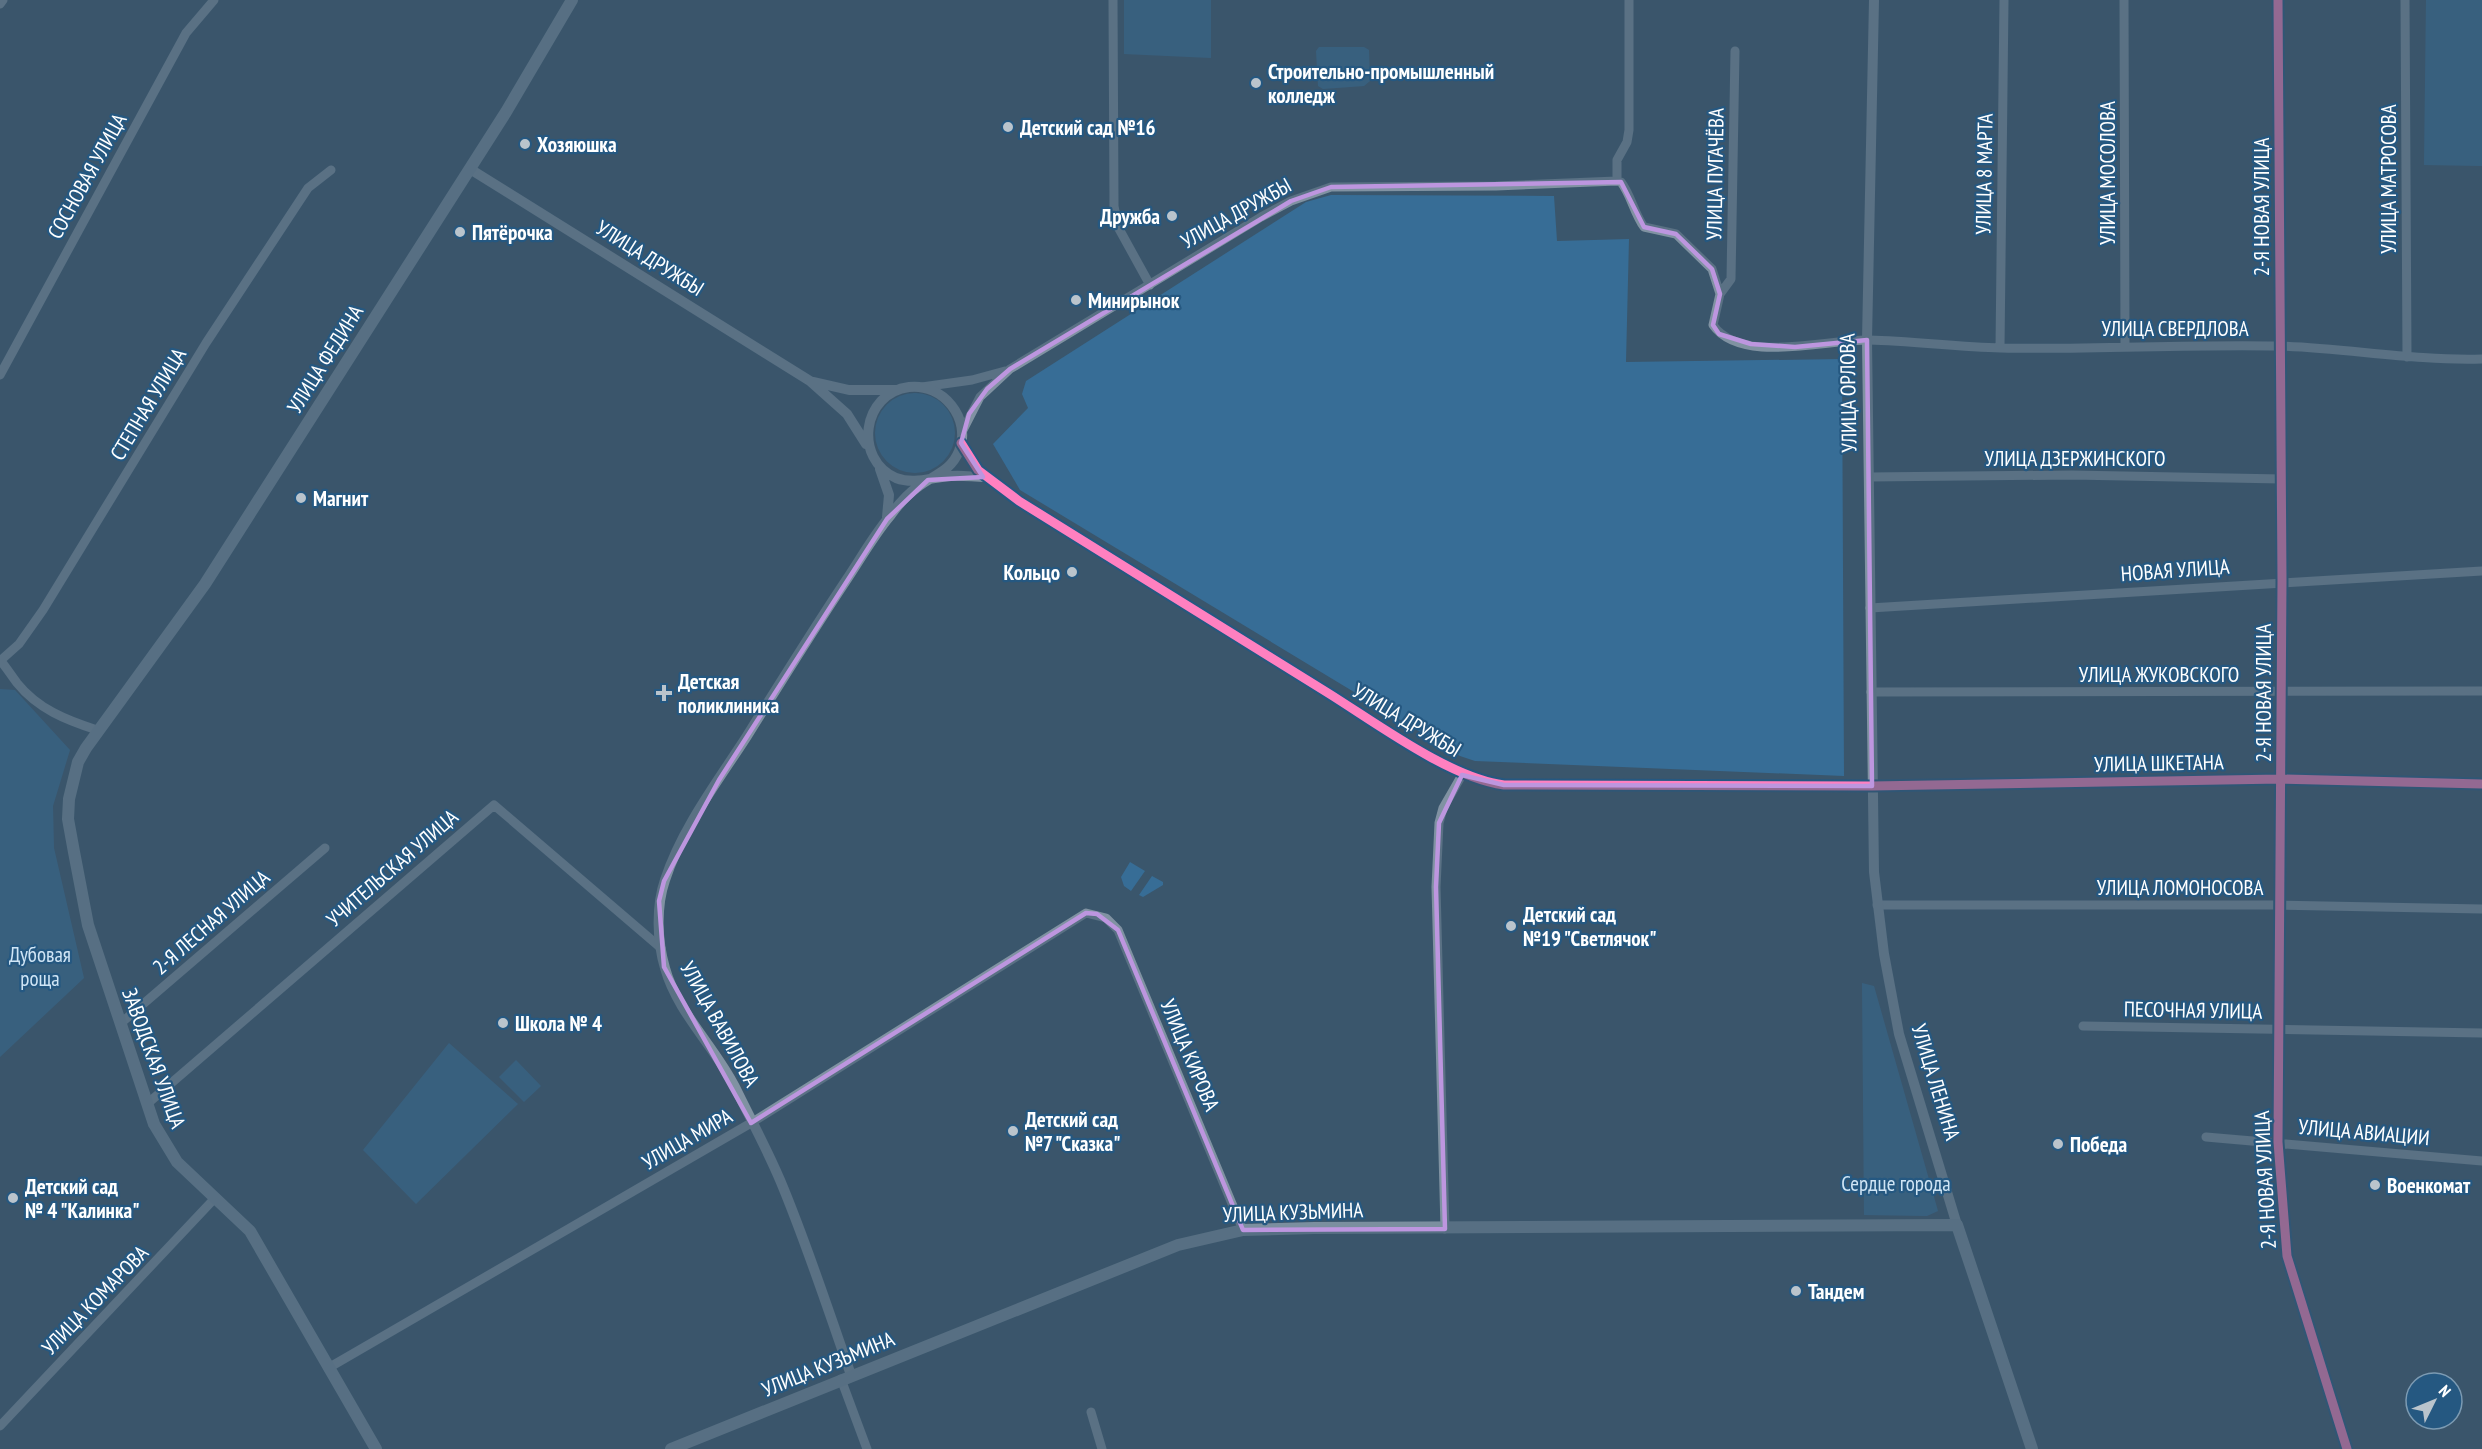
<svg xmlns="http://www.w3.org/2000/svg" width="2482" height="1449" viewBox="0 0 2482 1449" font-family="'PT Sans Narrow',sans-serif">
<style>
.green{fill:#376d96}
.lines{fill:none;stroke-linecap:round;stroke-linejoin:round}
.minor{stroke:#8092a2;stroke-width:9}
.tertiary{stroke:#8092a2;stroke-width:10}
.secondary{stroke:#7b8f9f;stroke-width:12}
.cycleway-casing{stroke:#255881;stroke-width:13}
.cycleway{stroke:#ff80c0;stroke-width:9}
.marked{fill:none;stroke:#bd96df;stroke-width:4.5;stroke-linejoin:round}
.poi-dot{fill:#bac4cc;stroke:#255881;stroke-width:2}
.labels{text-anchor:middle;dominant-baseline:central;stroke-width:4.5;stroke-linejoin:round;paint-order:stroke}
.poi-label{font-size:21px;font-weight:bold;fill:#fff;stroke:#255881;text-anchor:start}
.street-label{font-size:21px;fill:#fff;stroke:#255881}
.park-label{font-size:21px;fill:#d0e5f5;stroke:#255881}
</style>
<rect width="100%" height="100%" fill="#3a566c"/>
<path class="green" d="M1124,0H1211V58L1124,54Z
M2426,0H2482V166L2424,165Z
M1319,47H1364L1369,50L1370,81L1364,86L1323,89L1318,86L1316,51Z
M1331,195L1554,196L1557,241L1629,239L1626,362L1842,359L1844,776L1475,761L1460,756L1020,490L993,444L1028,408L1022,394L1026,381L1306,202Z
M875 433a40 40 0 1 1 80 0a40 40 0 1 1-80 0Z
M0,689L15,690L70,750L53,806L54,848L84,978L0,1057Z
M1130,862L1145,871L1131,891L1124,886L1121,877Z
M1152,876L1163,882V885L1143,897L1139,895Z
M1862,983L1874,986L1938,1211L1927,1216L1864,1215Z
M449,1043L518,1104L416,1204L363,1150Z
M516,1060L541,1086L524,1102L499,1077Z"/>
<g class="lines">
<path class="minor" d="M1113,0L1114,206L1118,227L1150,285
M2124,0L2125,346
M2278,0L2282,581L2278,1142L2287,1256L2347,1449
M2405,0L2407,357
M0,4L3,0
M1617,181L1621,182C1631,195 1634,213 1644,227L1676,234L1712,269L1720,294L1713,325C1741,365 1827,339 1869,340C1913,341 1957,347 2001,348C2093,350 2186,344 2278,346C2346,348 2414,361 2482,359
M1617,181V160L1627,142L1629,130V0
M1720,294L1731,279L1735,51
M2000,348L2004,0
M0,375L186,33L214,0
M922,387L972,380L1005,371
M962,432L980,397L1010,369L1261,217L1291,201L1331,187L1496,186L1617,181
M1869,477L2072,475L2282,479
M1870,608L2482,571
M0,660C6,667 11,675 17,683C38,709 66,720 97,730
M0,661L19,644L43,610L206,343L308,188L331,170
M1871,692L2482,691
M1872,786L2281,779L2482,784
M1877,905H2278L2482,909
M121,1023L325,848
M2083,1026L2482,1033
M147,1104L494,805L661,948
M2206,1137L2482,1161
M1445,1229L1436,887L1439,823L1443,808L1462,775
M330,1367L751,1123L1086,913L1106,918L1118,930L1243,1230
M841,1379L867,1449
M1091,1412L1102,1449
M0,1426L215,1198"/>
<path class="tertiary" d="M1874,0L1867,340L1874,872L1884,954L1899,1034L1957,1225
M470,169L810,381L847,414L866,444
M814,382L849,390H896
M961,443L978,470L1019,501C1122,565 1225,629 1328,693C1376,723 1450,778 1504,785L1872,786
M880,469L889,495L887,517
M851,1375C828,1310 807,1244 780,1180C767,1149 750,1118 735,1087C715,1047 677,1012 665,968C657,941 656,906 665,880C682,828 718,781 747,736C780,683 813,630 847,579C861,558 874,535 890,516C898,505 907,494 919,486C934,475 951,471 959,451C972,419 943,383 909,387C862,393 853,459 896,478C915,485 932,477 951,476C962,475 974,477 985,477"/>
<path class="secondary" d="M376,1449L250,1231L177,1162L154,1124L88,925L74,852L68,819L69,799L78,762L86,748L205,584L506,112L572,0
M671,1449L1178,1245L1243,1230L1314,1228L1957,1225L2032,1449"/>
<defs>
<path id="cycleway" d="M2278,0L2282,581L2278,1142L2287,1256L2347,1449
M961,443L978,470L1019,501C1122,565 1225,629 1328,693C1376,723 1450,778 1504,785L1872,786L2281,779L2482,784"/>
</defs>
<use href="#cycleway" class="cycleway-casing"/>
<use href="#cycleway" class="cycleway"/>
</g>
<path d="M0 0H2482V1449H0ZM1621,182L1644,227L1676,234L1712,269L1720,294L1713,325L1719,334L1751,344L1795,347L1867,340L1872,786L1504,785L1462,775L1439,823L1436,887L1445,1229L1243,1230L1118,930L1097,914L1086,913L751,1123L664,967L659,901L664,881L719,780L887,519L928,480L983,477L961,443L969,414L987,389L1010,369L1291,201L1331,187Z" fill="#3a566c" fill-opacity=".55" fill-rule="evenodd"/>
<path class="marked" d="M1621,182L1644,227L1676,234L1712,269L1720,294L1713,325L1719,334L1751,344L1795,347L1867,340L1872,786L1504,785L1462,775L1439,823L1436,887L1445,1229L1243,1230L1118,930L1097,914L1086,913L751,1123L664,967L659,901L664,881L719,780L887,519L928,480L983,477L961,443L969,414L987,389L1010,369L1291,201L1331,187Z"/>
<g class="poi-dot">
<circle cx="1256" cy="83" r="6"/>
<circle cx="1008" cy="127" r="6"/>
<circle cx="525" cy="144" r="6"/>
<circle cx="1172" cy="216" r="6"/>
<circle cx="460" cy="232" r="6"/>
<circle cx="1076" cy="300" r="6"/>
<circle cx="301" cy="498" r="6"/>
<circle cx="1072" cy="572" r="6"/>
<path d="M661 684h6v6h6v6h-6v6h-6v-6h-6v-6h6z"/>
<circle cx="1511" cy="926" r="6"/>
<circle cx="503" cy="1023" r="6"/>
<circle cx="1013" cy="1131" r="6"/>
<circle cx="2058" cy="1144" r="6"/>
<circle cx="2375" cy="1185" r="6"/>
<circle cx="13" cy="1198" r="6"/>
<circle cx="1796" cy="1291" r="6"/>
</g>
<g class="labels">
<g class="poi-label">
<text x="1268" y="71">Строительно-промышленный<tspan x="1268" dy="24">колледж</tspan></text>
<text x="1020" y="127">Детский сад №16</text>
<text x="537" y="144">Хозяюшка</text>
<text x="1160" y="216" text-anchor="end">Дружба</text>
<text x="472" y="232">Пятёрочка</text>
<text x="1088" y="300">Минирынок</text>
<text x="313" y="498">Магнит</text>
<text x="1060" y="572" text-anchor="end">Кольцо</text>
<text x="678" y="681">Детская<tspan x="678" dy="24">поликлиника</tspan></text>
<text x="1523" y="914">Детский сад<tspan x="1523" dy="24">№19 "Светлячок"</tspan></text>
<text x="515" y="1023">Школа № 4</text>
<text x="1025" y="1119">Детский сад<tspan x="1025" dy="24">№7 "Сказка"</tspan></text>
<text x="2070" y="1144">Победа</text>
<text x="2387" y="1185">Военкомат</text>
<text x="25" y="1186">Детский сад<tspan x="25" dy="24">№ 4 "Калинка"</tspan></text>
<text x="1808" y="1291">Тандем</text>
</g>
<g class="street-label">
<text transform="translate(2107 173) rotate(-90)">УЛИЦА МОСОЛОВА</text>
<text transform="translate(1715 174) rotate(-89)">УЛИЦА ПУГАЧЁВА</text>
<text transform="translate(1984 174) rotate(-89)">УЛИЦА 8 МАРТА</text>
<text transform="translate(87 176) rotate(-61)">СОСНОВАЯ УЛИЦА</text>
<text transform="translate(2388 179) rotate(-90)">УЛИЦА МАТРОСОВА</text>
<text transform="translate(2261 207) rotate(-90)">2-Я НОВАЯ УЛИЦА</text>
<text transform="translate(1236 213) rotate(-29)">УЛИЦА ДРУЖБЫ</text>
<text transform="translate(650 258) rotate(32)">УЛИЦА ДРУЖБЫ</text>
<text x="2175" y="328">УЛИЦА СВЕРДЛОВА</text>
<text transform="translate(325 359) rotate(-58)">УЛИЦА ФЕДИНА</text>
<text transform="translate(1848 393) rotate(-91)">УЛИЦА ОРЛОВА</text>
<text transform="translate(148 404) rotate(-59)">СТЕПНАЯ УЛИЦА</text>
<text x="2075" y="458">УЛИЦА ДЗЕРЖИНСКОГО</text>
<text transform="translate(2175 570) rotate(-4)">НОВАЯ УЛИЦА</text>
<text x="2159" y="674">УЛИЦА ЖУКОВСКОГО</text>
<text transform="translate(2263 693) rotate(-90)">2-Я НОВАЯ УЛИЦА</text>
<text transform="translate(1407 720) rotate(31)">УЛИЦА ДРУЖБЫ</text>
<text transform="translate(2159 763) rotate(-1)">УЛИЦА ШКЕТАНА</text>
<text transform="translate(392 868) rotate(-41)">УЧИТЕЛЬСКАЯ УЛИЦА</text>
<text x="2180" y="887">УЛИЦА ЛОМОНОСОВА</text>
<text transform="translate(211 922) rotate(-41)">2-Я ЛЕСНАЯ УЛИЦА</text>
<text transform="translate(2193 1010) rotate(1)">ПЕСОЧНАЯ УЛИЦА</text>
<text transform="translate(720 1024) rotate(61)">УЛИЦА ВАВИЛОВА</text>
<text transform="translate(1190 1055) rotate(67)">УЛИЦА КИРОВА</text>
<text transform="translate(154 1058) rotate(70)">ЗАВОДСКАЯ УЛИЦА</text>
<text transform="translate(1936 1082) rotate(73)">УЛИЦА ЛЕНИНА</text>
<text transform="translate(2364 1132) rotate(5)">УЛИЦА АВИАЦИИ</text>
<text transform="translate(687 1139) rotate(-30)">УЛИЦА МИРА</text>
<text transform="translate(2265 1180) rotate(-93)">2-Я НОВАЯ УЛИЦА</text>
<text transform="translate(1293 1212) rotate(-2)">УЛИЦА КУЗЬМИНА</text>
<text transform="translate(95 1300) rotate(-46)">УЛИЦА КОМАРОВА</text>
<text transform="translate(828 1364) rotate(-22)">УЛИЦА КУЗЬМИНА</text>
</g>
<g class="park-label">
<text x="40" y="954">Дубовая<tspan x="40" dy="24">роща</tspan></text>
<text x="1896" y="1183">Сердце города</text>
</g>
</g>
<g transform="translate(2434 1401) rotate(47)"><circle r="28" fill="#255881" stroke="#7c9bb3" stroke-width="1.5"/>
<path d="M0-4.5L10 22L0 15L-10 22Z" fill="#bac4cc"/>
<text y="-9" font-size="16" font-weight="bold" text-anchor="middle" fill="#ffffff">N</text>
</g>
</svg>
